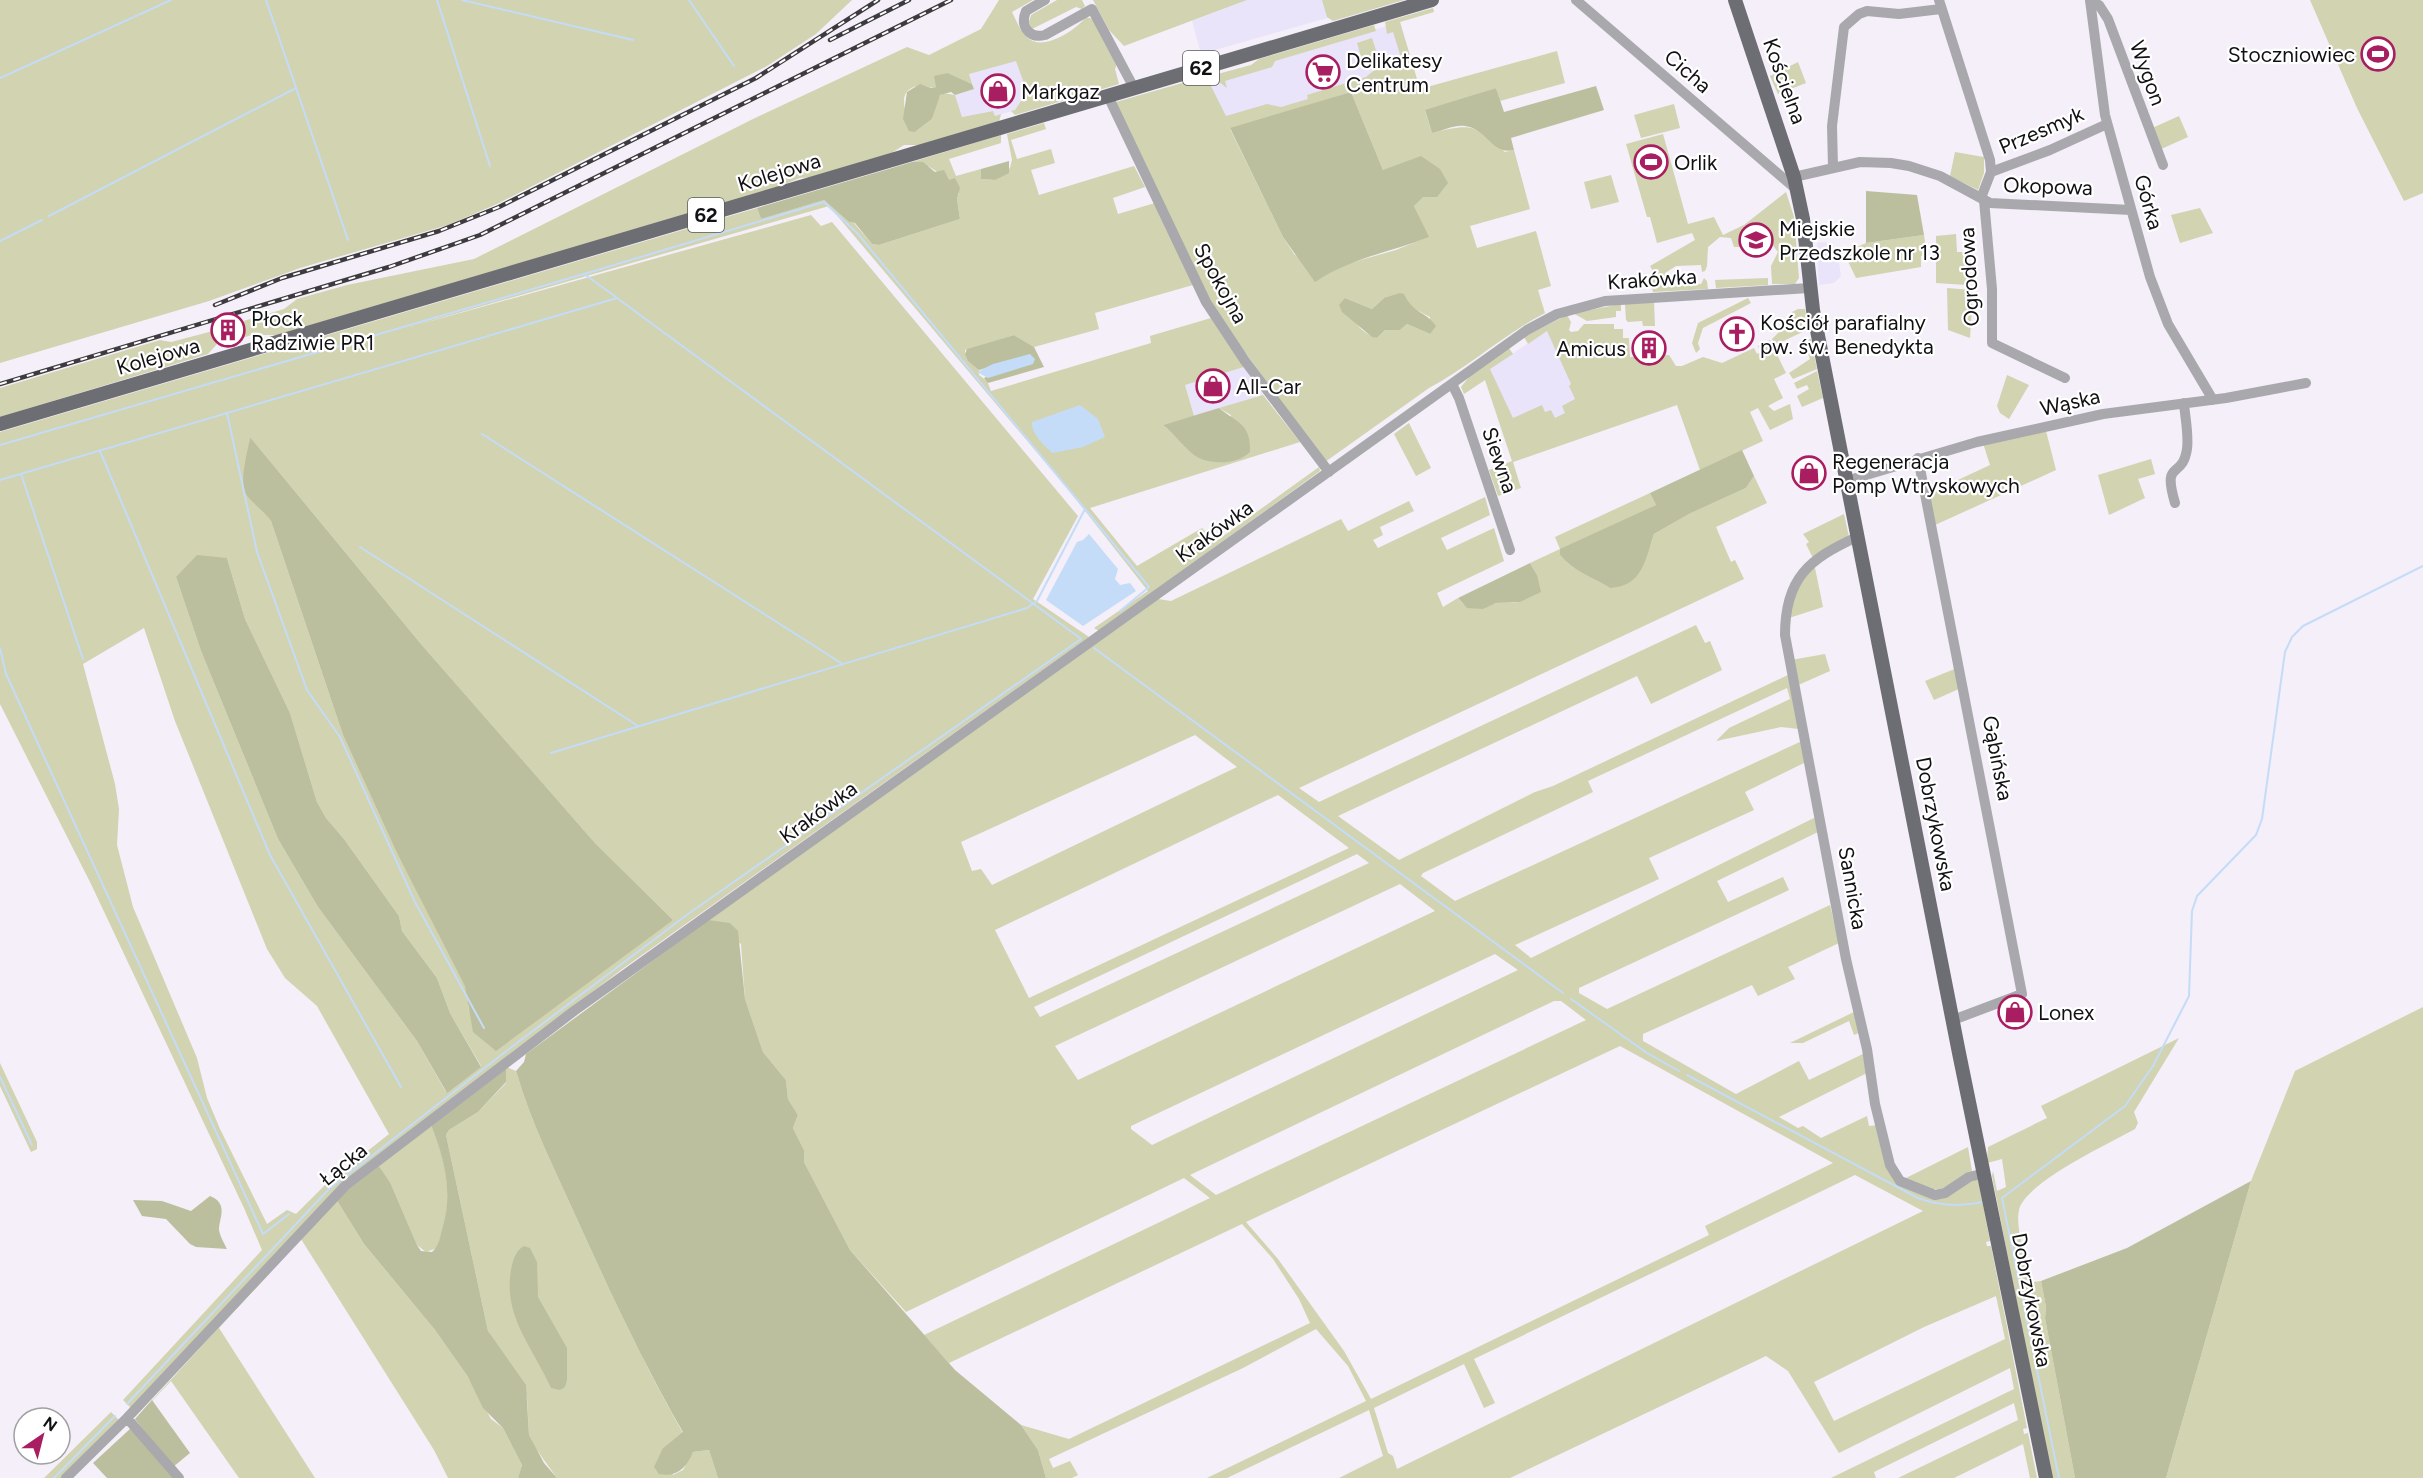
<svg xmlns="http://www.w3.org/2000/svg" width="2423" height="1478" viewBox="0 0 2423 1478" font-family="Figtree,sans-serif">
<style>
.commercial{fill:#e9e4fa}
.green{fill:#d1d3b1;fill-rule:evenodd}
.forest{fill:#bcbf9d}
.water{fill:#c4dcf7}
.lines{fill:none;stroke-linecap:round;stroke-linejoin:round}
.stream{stroke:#c4dcf7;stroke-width:2}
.minor{stroke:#a9a9ad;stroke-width:10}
.major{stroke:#6d6d74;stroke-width:14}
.rail-casing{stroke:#3d3b3f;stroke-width:4.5}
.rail{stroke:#fff;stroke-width:2;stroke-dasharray:7;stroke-linecap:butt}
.labels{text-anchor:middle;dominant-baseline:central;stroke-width:4.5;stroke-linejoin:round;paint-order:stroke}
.shield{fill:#fff;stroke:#58585a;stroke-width:1.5}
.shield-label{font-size:20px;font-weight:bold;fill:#111013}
.poi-label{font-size:21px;fill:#111013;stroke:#fff;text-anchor:start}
.street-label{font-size:21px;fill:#111013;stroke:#fff}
</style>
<rect width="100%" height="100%" fill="#f4eff8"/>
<path class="commercial" d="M1247,0H1326L1331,17L1201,54L1192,21Z
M1400,22L1415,73L1230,128L1207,81Z
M1016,60L1027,92L1015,110L995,116L993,111L962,117L955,95L974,89L968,74Z
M1826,242L1839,263L1841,276L1834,283L1819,285L1817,243Z
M1556,325L1604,429L1513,462L1483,373Z
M1244,367L1263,395L1194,416L1185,385Z"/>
<path class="green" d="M0,0H852L816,34L767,66L497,204L448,225L300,268L209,301L0,363Z
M999,0H1033L1012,12C1016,20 1020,31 1027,37C1042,53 1076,30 1086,17L1093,19L1117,64L1115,69L1119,84L1015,115L1011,111L1015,110L1027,92L1016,61L969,74L972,84L948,73L936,81V87C929,89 925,84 917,86C893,92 908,119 915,132L932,119L938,97L943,93L955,95L962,117L993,111L995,116L1001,114L999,122L923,145H904L890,154L813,177L800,178L775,188L277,335H251L228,343H224L219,336L239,330L237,323L284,309L297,299L347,285L474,259L753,119L907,47L929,55L981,29Z
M1057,0H1082L1085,6L1082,9L1076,7L1032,29L1029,22L1031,15Z
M1093,0H1247L1124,46L1109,30Z
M1322,0H1404L1333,21L1327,17Z
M2310,0H2423V193L2404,201L2357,108Z
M1433,8L1434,12L1400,22L1420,89L1557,51L1565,83L1500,101L1496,88L1425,111L1432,133C1472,123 1475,124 1505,152L1514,150L1530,209L1470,226L1477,248L1536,231L1551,286L1538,290L1545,313C1504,334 1469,367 1429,388L1325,462L1207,300L1116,102L1203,77L1209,82L1226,116L1267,104L1281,107L1308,99L1307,95L1366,77L1377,68L1402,61L1393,32L1387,34L1385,22ZM1351,92L1383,170L1423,196L1414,206L1428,237L1396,250L1343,265L1321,278L1294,254L1283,237L1230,129ZM1345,298L1372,309L1384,298L1409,306L1430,317V334L1407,324L1400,330H1385L1377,338C1357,332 1350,315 1345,298Z
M1374,25L1376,31L1275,61L1272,67L1225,81L1227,88L1214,78V75L1251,65L1259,59Z
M1372,38L1380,63L1365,70L1357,43Z
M1798,62L1806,83L1778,94L1770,76Z
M1674,104L1680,128L1641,138L1634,115Z
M2179,116L2188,137L2159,150L2150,129Z
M1044,123L1046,129L1011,140L1017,159L1051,149L1055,163L1031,170L1039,195L1134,166L1145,187L1113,198L1118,214L1155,203L1193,285L1095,313L1099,329L1034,347L1014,335L965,350V354L979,370V375L987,381L991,391L1151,343L1150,336L1211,318L1244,367L1185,385L1194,416L1163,425L1199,457L1232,461L1231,415L1219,408L1263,395L1300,442L1090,508L1137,566L1202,528L1215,542L1319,467L1320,471L1099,631L1094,628L1148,591L1067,488L829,206L410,327L811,215L821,226L832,222L1078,516L1033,599L1089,637L621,970L342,1184L131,1408L123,1400L262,1250L244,1208L91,884L0,704V432L757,208L761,219L824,200L849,222L854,223L872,244L879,245L960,219L957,199L959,193C948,179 929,162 912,162L1001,135V143L949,159L956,176L981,169V179L995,180L1010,168L1012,160L1007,134ZM250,437L421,644L595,843L673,920L469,1011L466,986L450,951L395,849L343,735L271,521L262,508L244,489ZM227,558L245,619L290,713L317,802L326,818L344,839L399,916L402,931L437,978L450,1013L481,1066L446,1092L417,1041L318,907L278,839L201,651L176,577ZM144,628L175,721L267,949L285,978L317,1006L389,1134L326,1184L296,1214L287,1210L267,1224L220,1129L207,1098L197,1058L133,907L117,845L119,809L115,784L83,664Z
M1663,134L1688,224L1714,217L1723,235L1744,225L1786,192L1794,217L1799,278L1795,284H1772L1771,266L1778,252L1768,239L1756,237L1740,247H1734L1731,238L1720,237L1708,247L1707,266L1705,271L1702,272L1701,265L1676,266L1665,273L1666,287L1701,284L1704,278L1707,281L1708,289L1653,292L1649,278L1655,274L1650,266L1695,240L1692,233L1657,243L1650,217H1647L1626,144Z
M1955,152L1984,157V173L1978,190L1950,176Z
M1611,175L1619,202L1591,209L1584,182Z
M2200,208L2213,233L2180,243L2171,215Z
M1956,234L1957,252H1966L1967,285L1936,283V236Z
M1924,235L1927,256H1921V267L1856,278L1844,253L1866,243Z
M1768,278V285L1716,288L1715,280Z
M1947,288L1973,290L1970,338L1948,330Z
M1748,298L1751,303L1703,328L1698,343L1700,349L1696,353L1692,343L1698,323Z
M1654,302L1655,326H1643L1642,321L1628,322L1626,320L1625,304Z
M1621,304V311H1616V317L1587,321L1573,313Z
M1798,309H1805L1809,329L1775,345L1772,339L1779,332L1782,324L1792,323V312Z
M1567,315L1571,322L1569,330L1571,332L1578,331L1584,324H1614V329H1623V338H1629L1630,357L1669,355L1676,366H1682L1703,357L1722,363L1754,348L1757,354L1761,352L1758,346L1770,340L1786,373L1774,379L1783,398L1768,406L1774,411L1790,404L1793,419L1770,430L1758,408L1750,412L1763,441L1700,470L1677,405L1513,462L1521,488L1498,496L1489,470L1512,461L1485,380L1464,394L1461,387L1469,377L1509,348L1513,354L1490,369L1513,418L1542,405L1545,412L1551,410L1555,418L1565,413L1562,406L1575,399L1569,386L1571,384L1547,331L1528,344L1524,337Z
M213,331L217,344L208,354L0,417V388L160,340L171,342Z
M1811,339L1817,369L1793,379L1789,373L1810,359L1806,348L1807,340Z
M1817,371L1823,398L1802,407L1797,396L1809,389L1807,385L1797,389L1794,383Z
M2007,375L2029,385L2009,419L2000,413L1997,406Z
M1409,423L1431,468L1416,476L1394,434Z
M2046,431L2056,470L1935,525L1928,494L1990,465L1983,443Z
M2151,459L2155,474L2138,479L2145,498L2109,515L2098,475Z
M1754,476L1767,503L1716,527L1731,562L1735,560L1744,579L1299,788L1319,802L1696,625L1705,643L1710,641L1722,670L1651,704L1637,676L1338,816L1399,860L1535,792L1553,786L1788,675L1799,729L1781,727L1716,741L1729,728L1790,699L1787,688L1588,781L1593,792L1423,873L1421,876L1455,901L1802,741L1806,762L1745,792L1754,810L1649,858L1659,879L1515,945L1531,958L1818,816L1820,831L1717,881L1728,902L1783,877L1789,890L1579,988V993L1607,1009L1830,905L1839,943L1788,967L1795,979L1758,996L1752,985L1643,1034V1041L1736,1094L1799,1061L1809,1080L1865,1053L1869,1072L1779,1117L1798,1128L1803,1126L1821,1138L1867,1116L1869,1126L1878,1125L1891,1174L1933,1197L1970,1180H1978L1990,1241L1986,1242L1987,1246H1991L2027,1428L2023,1429L2024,1434L2028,1433L2037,1478H2030L2023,1444L1954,1478H1898L2018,1420L2014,1403L1874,1472L1876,1478H1831L2014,1389L2010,1368L1839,1453L1788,1371L1766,1356L1510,1478H1339L1383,1456L1369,1410L1227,1478H1207L1366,1401L1348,1366L1316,1329L1243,1368L1049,1459L1053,1468L1070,1461L1078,1475L1072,1478H1046L1038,1450L1021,1425L1069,1439L1310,1323L1299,1299L1273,1259L1242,1224L949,1363L924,1335L1210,1198L1184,1178L906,1312L850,1250L804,1162V1150L793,1128L798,1115L788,1099L786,1080L763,1052L745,999L741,944L708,920L1158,599L1171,601L1341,519L1348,531L1409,501L1414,511L1380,527L1383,535L1373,540L1378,548L1485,497L1490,515L1441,538L1447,550L1494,528L1504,561L1437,593L1443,607L1458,598C1470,616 1484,604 1499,603C1506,602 1513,603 1520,602L1537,575L1530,563L1560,549L1555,537L1650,493L1656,505L1560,555C1574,572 1592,577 1610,588L1649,549L1654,534L1689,514L1746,488ZM1195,735L1237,767L992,885L981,869L972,871L961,842ZM1278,795L1349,848L1029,998L995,930ZM1357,854L1369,863L1040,1017L1034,1007ZM1400,884L1435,911L1078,1080L1055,1046ZM1495,954L1518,970L1152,1145L1131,1129V1126ZM1554,1001H1561L1586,1020L1216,1195L1190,1175ZM1620,1046L1833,1163L1705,1226L1709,1235L1371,1399L1344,1351L1278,1259L1246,1222ZM1855,1175L1923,1211L1397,1469L1393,1456L1388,1453L1374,1408L1464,1364L1484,1408L1495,1403L1474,1359ZM1996,1296L2005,1339L1834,1421L1814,1382L1924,1327Z
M1844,514L1849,537L1813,558L1806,544L1809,542L1803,534Z
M1814,563L1823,607L1789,618L1797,586Z
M1825,654L1830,671L1796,686L1791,660Z
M1957,668L1961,688L1934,700L1925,681Z
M2423,1007V1478H2166L2251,1181L2295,1071Z
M1856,1011L1861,1032L1854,1035L1849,1021L1803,1043H1790Z
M2179,1038L2134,1112L2138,1123L2135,1129C2110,1143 2024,1183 2019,1210C2015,1229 2026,1255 2030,1274L2033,1282L2041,1281L2046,1307L2045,1318L2075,1478H2051L1992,1176L1993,1171L1997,1191L2006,1187L2002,1159L1987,1163L1988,1147L2047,1118L2041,1106Z
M0,1063L37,1142V1149L31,1152L0,1086Z
M506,1067L516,1071C531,1123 555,1170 577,1219C610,1292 643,1363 683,1433L663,1448L673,1475L683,1470L693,1452L709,1450L718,1478H557L534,1446L529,1435L527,1397L488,1331L446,1135L449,1130L478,1112L506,1083Z
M431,1125C449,1167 454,1206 437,1248L426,1252L417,1245L390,1182L379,1166Z
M1968,1147L1972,1171C1939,1195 1939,1192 1902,1180Z
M336,1199L364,1244L435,1330L468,1377L491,1419L503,1428L522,1465L518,1478H448L434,1450L301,1239L219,1328L315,1478H239L171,1381L135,1419Z
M111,1412L119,1420L62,1478H44Z"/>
<path class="forest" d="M948,73L972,84L974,89L955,95L951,92L940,95L932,119L915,132L909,131L903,119L907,92L920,84L931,88L936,87L934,76Z
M1596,86L1604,110L1511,138L1514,150C1491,155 1488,129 1465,126C1455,124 1442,131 1432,133L1425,110L1496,88L1504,112Z
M1351,92L1383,170L1421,156L1440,169L1448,183L1437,197H1423L1414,206L1429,237C1388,253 1351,258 1315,282L1283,237L1230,128Z
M1009,161V173L995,180L981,179V169Z
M912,162H923L935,172L944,170L949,180L955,178L960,188L957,199L960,219L879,245L872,244L855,223L849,222L824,200L761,219L757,208Z
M1866,191L1917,195L1924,235L1866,243Z
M1400,293L1404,294C1413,314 1426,311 1436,326L1430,334L1407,324L1400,330H1385L1377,338L1372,337L1342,312L1339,305L1345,298L1372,309L1384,298Z
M1014,335L1034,347L1044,367L988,383L984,378L1030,355L979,370L968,361L965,354L967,349Z
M1219,408C1237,423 1251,423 1250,452C1238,464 1215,465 1199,458C1186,451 1175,434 1163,425Z
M250,437L421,644L595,843L673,920L496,1051L473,1032L465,986L395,849L343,735L271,521C264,511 256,506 248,497C237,484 248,453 250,437Z
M1742,450L1754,476L1746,488L1689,514L1654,534C1645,560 1643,586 1610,588C1592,577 1574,572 1560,555V549L1656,505L1650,493Z
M197,555L227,558L245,619L290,713L317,802L326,818L344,839L399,916L402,931L437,978L450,1013L481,1067L447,1093L417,1041L318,907L278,839L201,651L176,577Z
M1530,563L1537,575L1541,592L1520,602L1496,603L1483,609L1467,608L1458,598Z
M708,920L730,923L738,931L745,999L763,1052L786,1080L788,1099L798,1115L793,1128L804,1150V1162L850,1250L955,1370L1021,1425L1038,1450L1046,1478H718L709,1450L693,1452C687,1467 677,1478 659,1474L654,1467L663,1448L683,1432C643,1363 610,1292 577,1219C555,1170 531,1123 516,1071L524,1062L526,1054Z
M506,1067V1082L478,1112L449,1130L446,1135L488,1331L526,1385L529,1435L544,1463L557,1478H518L522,1465L503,1428L483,1408L468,1377L435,1330L364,1244L336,1199L379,1166L390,1182L417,1245L421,1251L432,1252C440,1245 440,1236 443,1226C453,1193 444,1157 431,1125Z
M2251,1181L2166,1478H2075L2045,1318L2046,1307L2041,1281L2127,1248Z
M210,1196C230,1204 218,1220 219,1230C220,1236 224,1243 227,1249L196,1247L190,1244L166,1219L142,1216L133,1200L162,1201L191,1211Z
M524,1246L530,1248L537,1262L538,1297L567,1348V1380L565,1387L560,1390L551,1388C533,1347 503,1317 511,1270C513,1260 515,1251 524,1246Z
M152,1400L190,1453L173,1467L135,1419Z
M131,1428L175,1478H107L93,1463Z"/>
<path class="water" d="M1030,354L1035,359L1033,364L988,378L977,372L993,364Z
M1080,405L1098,419L1105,437L1083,447L1053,453C1044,446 1031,433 1032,422Z
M1089,534L1118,569L1115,579L1120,585L1130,583L1136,591L1083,626L1046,600L1077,542L1083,540Z"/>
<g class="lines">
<path class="stream" d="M266,0L348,240
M437,0L490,166
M462,0L633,40
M689,0L734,66
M0,78L171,0
M49,216L296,88
M0,241L42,220
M616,297L584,274L824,202L857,233L1085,509
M227,413L257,552L307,690L340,737L415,902L484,1028
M482,434L841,663
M0,445L584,274
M100,451L270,855L401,1087
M21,474L83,659
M0,480L617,298L1080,638
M360,547L638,726
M0,648L6,674L263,1234L289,1214
M1094,648L1563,993
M551,753L1027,608L1037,601L1085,509L1149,587L1120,611
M1571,999L1647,1053L1679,1071
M1687,1075L1918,1198C1939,1206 1960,1207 1983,1202
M0,1077L32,1145
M127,1404L329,1189L509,1049L688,914L1081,639
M54,1478L115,1416
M2059,1478L2002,1198L2125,1106L2153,1066L2189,996L2192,911L2197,896L2256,835L2262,819L2285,652L2292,637L2303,626L2423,566"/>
<path class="minor" d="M1045,0L1026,11C1020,25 1028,39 1045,35L1092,9L1134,88
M1576,0L1797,190
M1939,0L1990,160L1991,172L1981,198
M2090,0L2105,115L2150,277L2168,324L2213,400
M2090,1L2099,5L2108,19L2163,165
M1108,96L1206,302L1245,361L1329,472
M1833,167L1832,126L1844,27L1859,14L1867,11L1899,14L1941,9
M1991,172L2050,150L2107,124
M1794,177L1860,162L1891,163L1909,166L1940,176L1990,203L2131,210
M1984,200L1992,289V343L2065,378
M1452,384L1459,398L1510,550
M1918,458L2022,994L1953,1020
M1846,481L1977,442L2103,414L2226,398L2306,383
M2175,503C2162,458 2182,481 2187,449C2189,435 2185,417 2184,403
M1857,537C1809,559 1785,578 1785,635L1846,959L1867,1049L1875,1104L1890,1165L1900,1181L1935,1195L1945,1193L1969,1177L1985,1173
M127,1418L179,1478
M66,1478L127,1418L345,1186L574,1011L1527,330L1557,314L1605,301L1809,288"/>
<path class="major" d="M1735,0L1794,177L1803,219L1813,310L1959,1053L2046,1478
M0,424L1432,0"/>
<defs>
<path id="rail" d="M830,40L909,0
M215,305L282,278L439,231L499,207L756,78L878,0
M0,384L389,267L480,235L951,0"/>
</defs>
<use href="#rail" class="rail-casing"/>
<use href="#rail" class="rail"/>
</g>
<defs>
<symbol id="stadium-ring" viewBox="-11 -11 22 22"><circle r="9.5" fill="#fff" stroke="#a91e60" stroke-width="1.5"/><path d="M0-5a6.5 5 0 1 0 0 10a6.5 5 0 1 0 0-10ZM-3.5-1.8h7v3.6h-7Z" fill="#a91e60"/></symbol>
<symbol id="supermarket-ring" viewBox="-11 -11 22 22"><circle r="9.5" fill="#fff" stroke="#a91e60" stroke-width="1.5"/><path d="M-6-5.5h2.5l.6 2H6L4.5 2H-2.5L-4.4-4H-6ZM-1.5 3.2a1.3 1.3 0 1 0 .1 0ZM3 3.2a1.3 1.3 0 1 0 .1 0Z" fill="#a91e60"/></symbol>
<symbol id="shop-ring" viewBox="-11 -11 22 22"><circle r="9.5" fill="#fff" stroke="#a91e60" stroke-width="1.5"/><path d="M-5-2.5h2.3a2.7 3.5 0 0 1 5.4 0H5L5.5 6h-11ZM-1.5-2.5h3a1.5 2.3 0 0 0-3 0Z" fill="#a91e60"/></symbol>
<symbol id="school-ring" viewBox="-11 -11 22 22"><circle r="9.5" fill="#fff" stroke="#a91e60" stroke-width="1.5"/><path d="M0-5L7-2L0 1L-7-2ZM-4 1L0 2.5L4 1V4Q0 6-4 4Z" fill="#a91e60"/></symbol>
<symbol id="building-ring" viewBox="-11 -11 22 22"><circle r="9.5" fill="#fff" stroke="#a91e60" stroke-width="1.5"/><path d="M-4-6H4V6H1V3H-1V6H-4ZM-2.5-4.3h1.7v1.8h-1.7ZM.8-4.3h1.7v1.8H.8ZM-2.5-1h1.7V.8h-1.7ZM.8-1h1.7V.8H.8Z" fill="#a91e60"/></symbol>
<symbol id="church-ring" viewBox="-11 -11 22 22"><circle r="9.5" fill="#fff" stroke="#a91e60" stroke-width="1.5"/><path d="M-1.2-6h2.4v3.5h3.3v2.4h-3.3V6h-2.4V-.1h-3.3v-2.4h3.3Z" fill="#a91e60"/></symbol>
</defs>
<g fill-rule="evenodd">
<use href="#stadium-ring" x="2359" y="35" width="38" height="38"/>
<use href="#supermarket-ring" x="1304" y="53" width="38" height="38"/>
<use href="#shop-ring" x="979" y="72" width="38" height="38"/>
<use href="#stadium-ring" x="1632" y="143" width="38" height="38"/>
<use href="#school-ring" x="1737" y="221" width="38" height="38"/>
<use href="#building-ring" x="209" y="311" width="38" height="38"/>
<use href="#church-ring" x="1718" y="315" width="38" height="38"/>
<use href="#building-ring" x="1630" y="329" width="38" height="38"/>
<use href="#shop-ring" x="1194" y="367" width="38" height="38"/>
<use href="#shop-ring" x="1790" y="454" width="38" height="38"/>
<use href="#shop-ring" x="1996" y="993" width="38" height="38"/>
</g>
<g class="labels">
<g class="shield">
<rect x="1183" y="51" width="36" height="34" rx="4.5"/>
<rect x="688" y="198" width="36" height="34" rx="4.5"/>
</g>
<g class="shield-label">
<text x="1201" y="68">62</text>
<text x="706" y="215">62</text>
</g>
<g class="poi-label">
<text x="2355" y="54" text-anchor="end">Stoczniowiec</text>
<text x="1346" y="60">Delikatesy<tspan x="1346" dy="24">Centrum</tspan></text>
<text x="1021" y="91">Markgaz</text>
<text x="1674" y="162">Orlik</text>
<text x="1779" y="228">Miejskie<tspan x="1779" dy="24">Przedszkole nr 13</tspan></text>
<text x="251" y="318">Płock<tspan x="251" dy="24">Radziwie PR1</tspan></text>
<text x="1760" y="322">Kościół parafialny<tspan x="1760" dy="24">pw. św. Benedykta</tspan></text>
<text x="1626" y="348" text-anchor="end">Amicus</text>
<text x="1236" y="386">All-Car</text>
<text x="1832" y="461">Regeneracja<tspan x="1832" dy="24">Pomp Wtryskowych</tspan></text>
<text x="2038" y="1012">Lonex</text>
</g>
<g class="street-label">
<text transform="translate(1688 71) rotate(41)">Cicha</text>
<text transform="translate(2148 73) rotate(70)">Wygon</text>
<text transform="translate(1785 81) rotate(70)">Kościelna</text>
<text transform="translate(2041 130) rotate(-23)">Przesmyk</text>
<text transform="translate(779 172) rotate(-17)">Kolejowa</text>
<text transform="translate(2048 186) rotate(2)">Okopowa</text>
<text transform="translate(2149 202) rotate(74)">Górka</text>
<text transform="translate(1969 277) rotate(-93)">Ogrodowa</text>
<text transform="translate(1652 279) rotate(-4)">Krakówka</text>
<text transform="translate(1221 283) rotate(61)">Spokojna</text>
<text transform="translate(158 356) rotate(-16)">Kolejowa</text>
<text transform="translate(2070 402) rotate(-13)">Wąska</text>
<text transform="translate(1500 460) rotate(71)">Siewna</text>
<text transform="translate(1214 531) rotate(-36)">Krakówka</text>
<text transform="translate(1998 758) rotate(79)">Gąbińska</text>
<text transform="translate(818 812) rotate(-36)">Krakówka</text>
<text transform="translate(1936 824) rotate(79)">Dobrzykowska</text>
<text transform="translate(1853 888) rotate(80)">Sannicka</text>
<text transform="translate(343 1164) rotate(-39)">Łącka</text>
<text transform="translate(2032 1300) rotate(79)">Dobrzykowska</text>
</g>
</g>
<g transform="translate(42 1436) rotate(35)"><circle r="28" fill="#ffffff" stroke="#a09fa1" stroke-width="1.5"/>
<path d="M0-4.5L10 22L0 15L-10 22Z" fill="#a91e60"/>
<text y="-9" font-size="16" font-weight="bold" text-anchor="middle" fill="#111013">N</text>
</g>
</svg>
